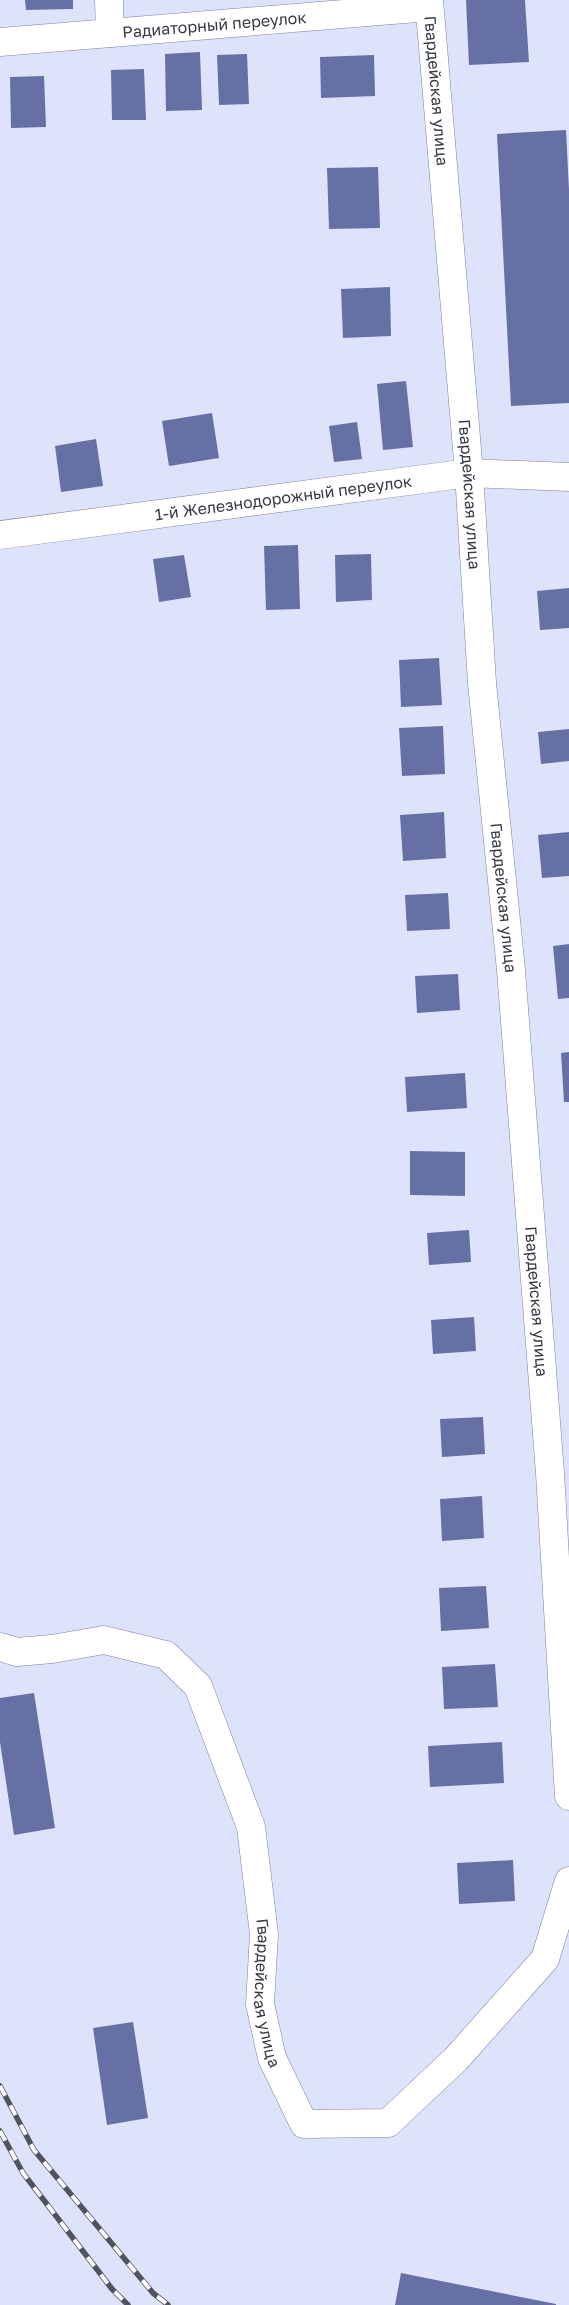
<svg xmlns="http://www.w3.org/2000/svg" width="569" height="2305" viewBox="0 0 569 2305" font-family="'Golos Text',sans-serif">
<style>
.building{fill:#6770a5}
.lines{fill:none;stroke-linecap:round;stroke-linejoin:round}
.street-casing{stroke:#7d829e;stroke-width:29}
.street{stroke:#fff;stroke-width:28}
.rail-casing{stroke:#515361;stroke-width:5.5}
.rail{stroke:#fff;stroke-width:4;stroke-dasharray:11;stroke-linecap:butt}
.labels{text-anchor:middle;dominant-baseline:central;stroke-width:5;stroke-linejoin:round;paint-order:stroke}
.street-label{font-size:16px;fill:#373945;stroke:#fff}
</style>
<rect width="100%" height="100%" fill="#dde3fb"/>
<path class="building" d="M25,0H73V9L26,10Z
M466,0H525L529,62L469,65Z
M200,52L202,110L166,111L165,54Z
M247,54L249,104L219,105L217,55Z
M374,55L375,96L321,98L320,57Z
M144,69L146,120H112L111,70Z
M44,76L46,127L11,128L10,77Z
M566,130L569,190V403L511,406L497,134Z
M378,167L380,228L329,229L327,168Z
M390,287L391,336L343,338L341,289Z
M406,381L413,447L383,450L377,384Z
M212,413L219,458L169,466L162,421Z
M357,422L362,459L334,462L329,426Z
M96,439L103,486L61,492L55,446Z
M298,545L300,609L266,610L264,546Z
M371,554L372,600L336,602L335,555Z
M184,555L191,597L159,602L153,559Z
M569,588V628L540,630L537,591Z
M439,658L442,705L401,707L399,660Z
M443,726L445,774L402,776L399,728Z
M569,729V761L541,764L538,732Z
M444,812L446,858L403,861L400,815Z
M569,832V876L542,878L538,835Z
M448,893L450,929L407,931L405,895Z
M569,944V998L558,999L553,946Z
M458,974L460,1010L417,1013L415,976Z
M569,1052V1102H564L561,1053Z
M465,1073L467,1108L407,1112L405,1077Z
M410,1151L465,1152V1196L410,1195Z
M469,1230L471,1262L429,1265L427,1233Z
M474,1317L476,1351L433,1354L431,1320Z
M483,1417L485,1454L442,1457L440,1419Z
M482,1496L484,1538L442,1541L440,1499Z
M486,1586L489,1628L441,1631L439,1588Z
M495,1664L498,1707L444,1709L442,1667Z
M34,1693L55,1828L14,1835L0,1742V1698Z
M502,1742L504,1783L430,1787L428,1746Z
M513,1860L515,1901L459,1904L457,1863Z
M133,2022L148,2118L107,2125L93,2028Z
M401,2273L556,2304V2305H395Z"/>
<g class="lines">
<defs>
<g id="street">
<path d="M109,0L110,33"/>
<path id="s1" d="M429,0L469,473L482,683L511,970L550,1473L569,1796"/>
<path id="s2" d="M0,42L429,7"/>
<path id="s3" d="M0,535L469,473L569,477"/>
<path id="s4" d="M0,1647L17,1652L52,1649L104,1640L166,1655L198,1686L251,1827L264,1934L260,2004L272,2058L304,2124L388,2123L456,2059L545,1959L569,1881"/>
</g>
</defs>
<use href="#street" class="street-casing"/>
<use href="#street" class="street"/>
<defs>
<path id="rail" d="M0,2086L34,2150L153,2293L168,2305
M0,2131L23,2173L112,2289L128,2305"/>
</defs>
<use href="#rail" class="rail-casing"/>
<use href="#rail" class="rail"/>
</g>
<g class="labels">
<g class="street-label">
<text stroke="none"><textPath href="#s2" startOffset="215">Радиаторный переулок</textPath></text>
<text stroke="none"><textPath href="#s1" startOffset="91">Гвардейская улица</textPath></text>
<text stroke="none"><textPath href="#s1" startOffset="496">Гвардейская улица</textPath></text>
<text stroke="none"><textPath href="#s3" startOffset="286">1-й Железнодорожный переулок</textPath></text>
<text stroke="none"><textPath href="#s1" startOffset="901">Гвардейская улица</textPath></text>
<text stroke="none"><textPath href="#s1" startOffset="1306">Гвардейская улица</textPath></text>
<text stroke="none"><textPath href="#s4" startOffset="532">Гвардейская улица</textPath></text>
</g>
</g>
</svg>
